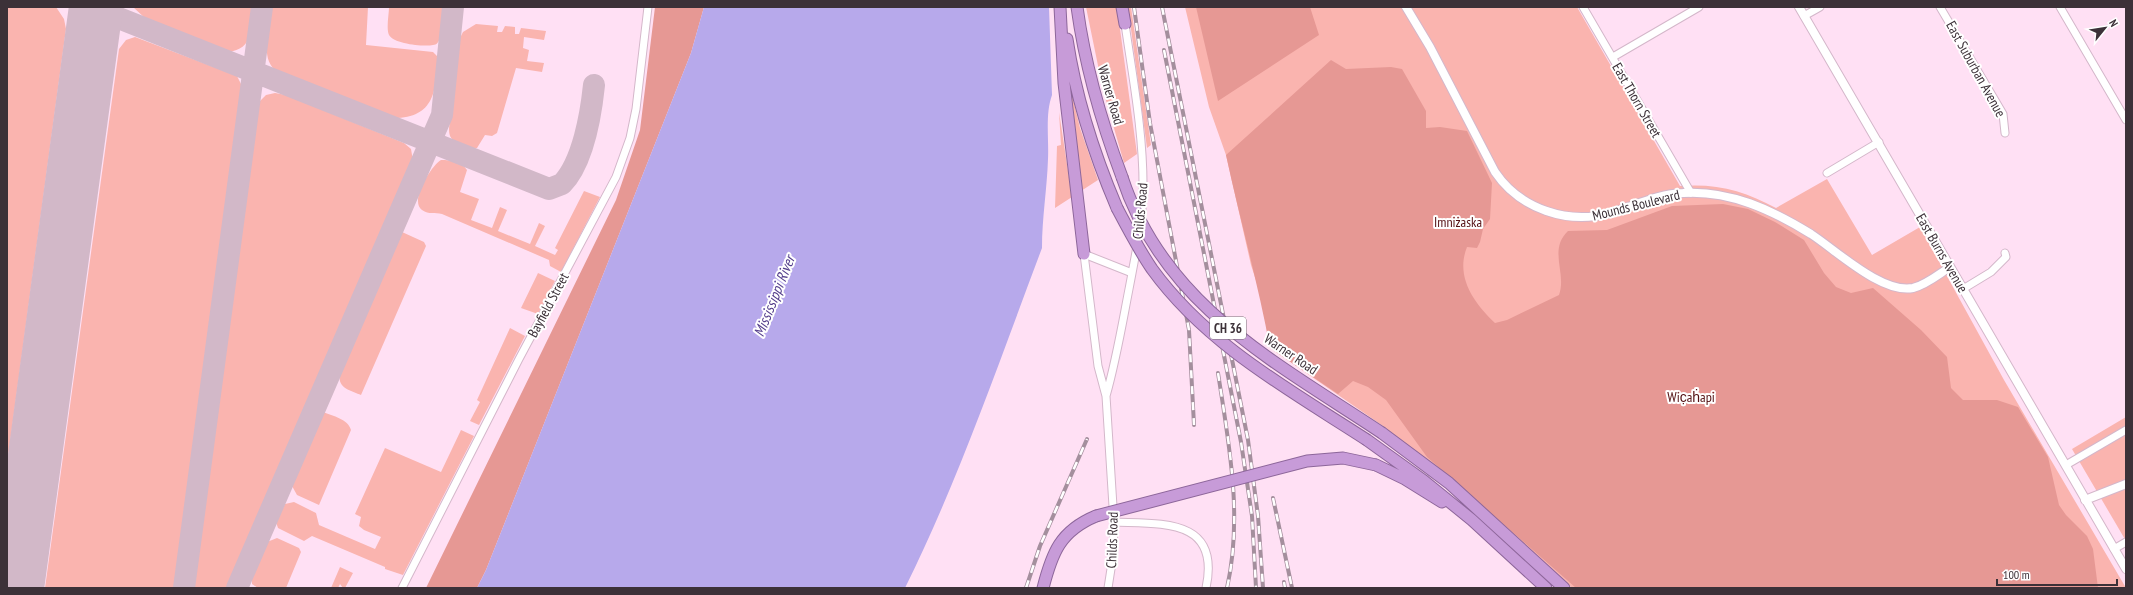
<svg xmlns="http://www.w3.org/2000/svg" width="2133" height="595" viewBox="0 0 2133 595" font-family="'PT Sans Narrow',sans-serif">
<style>
.green{fill:#fab4af}
.forest{fill:#e69894}
.water{fill:#b7a9eb}
.lines{fill:none;stroke-linecap:round;stroke-linejoin:round}
.taxiway{stroke:#d2b8c8;stroke-width:22}
.runway{stroke:#d2b8c8;stroke-width:54}
.minor-casing{stroke:#d4b7ca;stroke-width:9}
.tertiary-casing{stroke:#d4b7ca;stroke-width:10}
.trunk-casing{stroke:#8d669a;stroke-width:13}
.minor{stroke:#fff;stroke-width:7}
.tertiary{stroke:#fff;stroke-width:8}
.trunk{stroke:#c79bd8;stroke-width:11}
.rail-casing{stroke:#a48f9d;stroke-width:4}
.rail{stroke:#fff;stroke-width:2.5;stroke-dasharray:8;stroke-linecap:butt}
.trunk-bridge-casing{stroke:#8d669a;stroke-width:13;stroke-linecap:butt}
.trunk-bridge{stroke:#c79bd8;stroke-width:11}
.labels{text-anchor:middle;dominant-baseline:central;stroke-width:4;stroke-linejoin:round;paint-order:stroke}
.shield{fill:#fff;stroke:#766f74;stroke-width:1}
.shield-label{font-size:13px;font-weight:bold;fill:#3c3138}
.street-label{font-size:14px;fill:#3c3138;stroke:#fff}
.park-label{font-size:14px;fill:#530f12;stroke:#fff}
.water-label{font-size:15px;font-style:italic;fill:#533d8b;stroke:#fff}
</style>
<rect width="100%" height="100%" fill="#ffe0f4"/>
<path class="green" d="M7,7H56L64,19L66,29L7,465Z
M133,7H254C251,28 254,49 228,52L146,19Z
M272,7H368L366,45L433,52L438,57C436,90 435,118 394,118L278,72C258,60 270,27 272,7Z
M389,7H444L440,39C438,42 437,45 433,45C424,47 394,44 389,35C386,28 389,15 389,7Z
M1086,7H1117L1137,154L1124,163L1103,90Z
M1128,7H1131L1151,145L1147,148Z
M1185,7H1577L1680,186C1717,183 1745,191 1776,208L1827,179L1872,255L1920,227L2004,380L2126,588H1572L1467,492L1383,426L1270,348L1261,296L1251,265L1226,155L1209,107Z
M476,24L498,26L497,32H502L505,26L515,27V34H519L521,28L546,31L544,40L524,37L523,48L529,50L527,61L544,63L542,72L516,68L497,133L492,136L485,135L477,148C468,149 454,145 450,136C447,127 452,118 453,108C456,86 455,62 459,40L463,32Z
M135,37L232,74L237,76L242,86L175,588H45L119,49L126,40Z
M1069,83L1080,128L1098,180L1081,191Z
M275,93L286,95L404,143L411,149L413,161L227,588H194L259,102L266,95Z
M1059,112L1072,197L1055,208L1057,146L1061,145Z
M441,160C451,160 462,162 467,170L460,192L479,199L471,220L492,228L500,207L507,210L498,231L530,244L539,223L545,226L535,246L555,255L558,250L555,248L584,191L600,197L561,272L550,266L549,260L442,214C435,212 429,215 422,210C409,201 431,166 441,160Z
M402,232L424,242L426,246L361,395C352,391 337,388 340,375Z
M538,273L555,281L538,314L521,308Z
M510,328L525,336L479,425L470,421L480,402L477,400Z
M323,412C333,416 348,419 351,430L319,505L297,495L292,486Z
M2126,417V541L2072,449Z
M461,430L474,436L403,575L385,569V567L312,536L304,541L278,528L276,522L285,504L294,502L316,513L319,525L375,549L381,537L364,530L359,526L361,517L355,514L385,448L441,472Z
M277,538L299,548L301,552L286,588H258L252,584V577L267,542Z
M340,567L353,573L345,588H343L340,584L338,588H331Z"/>
<path class="forest" d="M655,7H704L691,53L486,570L477,588H426L616,200L640,130Z
M1196,7H1310L1319,35L1218,101Z
M1331,60L1346,69L1391,67L1402,69L1426,111V128L1440,127L1467,131L1492,183L1490,219L1483,229L1480,242L1477,248L1467,247C1455,277 1474,303 1495,323L1507,320L1559,295C1567,273 1548,250 1568,231L1607,230L1672,206L1723,204L1748,209L1775,222L1804,240L1824,273L1836,287L1851,293L1873,288L1921,330L1947,357L1951,388L1963,400H1997L2018,407L2048,457L2059,505L2066,515L2087,536L2093,549L2098,588H1576L1427,457L1386,400L1368,387L1353,381L1338,394L1270,348C1258,283 1240,220 1226,155Z"/>
<path class="water" d="M704,7H1049L1052,95C1045,114 1049,139 1048,159C1047,189 1042,218 1042,248C999,362 959,479 905,588H477L486,570L691,53Z"/>
<g class="lines">
<path class="taxiway" d="M91,7L549,189L562,184C583,162 591,114 594,85
M184,588L262,7
M237,588L442,115L453,7"/>
<path class="runway" d="M17,588L96,7"/>
<defs>
<path id="minor" d="M1583,7L1691,193
M1940,7L2003,114L2005,133
M2060,7L2126,120
M1804,16L1820,7
M1613,57L1699,7
M1827,173L1879,142
M1963,289L1991,272L2006,257L2005,253
M1106,396C1116,361 1122,325 1129,289C1135,257 1142,225 1143,193C1144,136 1133,79 1125,24
M2066,465L2126,430
M1114,522C1162,524 1221,518 1206,588
M2114,549L2126,542
M402,588L519,359L616,177L630,138L636,109L648,7
M1108,588L1113,556L1114,522L1106,396L1098,366L1084,254L1132,273"/>
<path id="tertiary" d="M1406,7L1430,47L1495,172C1520,209 1568,225 1610,213C1635,206 1657,194 1683,193C1730,190 1772,210 1811,234C1837,251 1882,294 1913,288C1926,285 1939,274 1950,267
M1799,7L2126,569
M2085,500L2126,484"/>
<path id="trunk" d="M1060,7L1064,83L1084,254
M1077,7C1085,66 1101,121 1122,177
M1122,7L1125,24
M1067,39C1076,99 1094,154 1117,208
M1382,433L1449,483L1564,588
M1367,440L1424,481L1472,520L1546,588
M1376,465L1405,479L1442,502
M1043,588C1052,553 1060,531 1096,516"/>
</defs>
<use href="#minor" class="minor-casing"/>
<use href="#tertiary" class="tertiary-casing"/>
<use href="#trunk" class="trunk-casing"/>
<use href="#minor" class="minor"/>
<use href="#tertiary" class="tertiary"/>
<use href="#trunk" class="trunk"/>
<defs>
<path id="rail" d="M1134,7L1150,123L1189,330L1194,425
M1162,7L1248,440L1258,516L1263,588
M1164,50L1241,442L1252,516L1256,588
M1218,373C1229,444 1243,517 1227,588
M1273,498L1292,588
M1284,582L1285,588
M1026,588L1040,546L1087,439"/>
</defs>
<use href="#rail" class="rail-casing"/>
<use href="#rail" class="rail"/>
<defs>
<path id="trunk-bridge" d="M1122,177C1164,306 1277,363 1382,433
M1117,208C1128,229 1139,250 1152,269C1207,345 1290,390 1367,440
M1096,516L1307,461L1343,458L1376,465"/>
</defs>
<use href="#trunk-bridge" class="trunk-bridge-casing"/>
<use href="#trunk-bridge" class="trunk-bridge"/>
</g>
<g class="labels">
<rect class="shield" x="1210" y="317" width="36" height="22" rx="3"/>
<g class="shield-label">
<text x="1228" y="328">CH 36</text>
</g>
<g class="street-label">
<text transform="translate(1976 69) rotate(61)">East Suburban Avenue</text>
<text transform="translate(1111 95) rotate(74)">Warner Road</text>
<text transform="translate(1637 100) rotate(60)">East Thorn Street</text>
<text transform="translate(1636 205) rotate(-14)">Mounds Boulevard</text>
<text transform="translate(1140 211) rotate(-85)">Childs Road</text>
<text transform="translate(1942 253) rotate(60)">East Burns Avenue</text>
<text transform="translate(548 305) rotate(-62)">Bayfield Street</text>
<text transform="translate(1291 354) rotate(34)">Warner Road</text>
<text transform="translate(1112 540) rotate(-88)">Childs Road</text>
</g>
<g class="park-label">
<text x="1458" y="222">Imniżaska</text>
<text x="1691" y="397">Wic̣aḣapi</text>
</g>
<g class="water-label">
<text transform="translate(774 296) rotate(-68)">Mississippi River</text>
</g>
</g>
<rect width="2133" height="595" fill="none" stroke="#3c3138" stroke-width="16"/>
<g transform="translate(2105 28) rotate(60)" stroke="#ffffff" stroke-width="3" paint-order="stroke">
<path d="M0-3L7 15L0 10L-7 15Z" fill="#3c3138"/>
<text y="-6" font-size="11" font-weight="bold" text-anchor="middle" fill="#3c3138">N</text>
</g>
<path d="M1997 579v6h120v-6" fill="none" stroke="#3c3138" stroke-width="2"/>
<text x="2003" y="579" font-size="12" fill="#3c3138" stroke="#ffffff" stroke-width="3" paint-order="stroke">100 m</text>
</svg>
